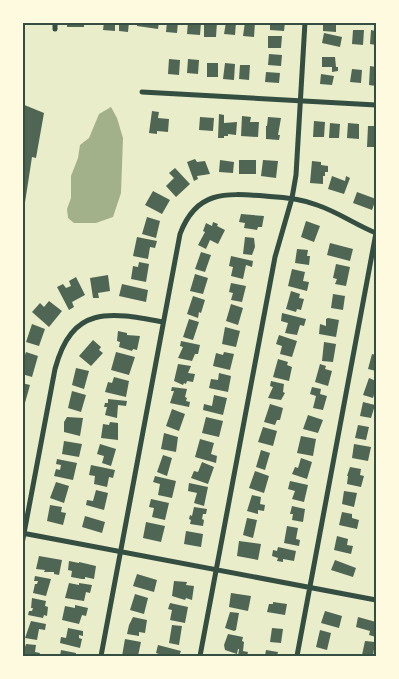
<svg xmlns="http://www.w3.org/2000/svg" width="399" height="679" viewBox="0 0 399 679" font-family="Barlow,sans-serif">
<style>
.water{fill:#a3b18a}
.building{fill:#4f6655}
.lines{fill:none;stroke-linecap:round;stroke-linejoin:round}
.minor{stroke:#344e41;stroke-width:5}
.neatline{fill:none;stroke:#344e41;stroke-width:2}
</style>
<rect width="100%" height="100%" fill="#e9edc9"/>
<path class="water" d="M111,107L117,118L123,138L121,193L113,217L96,223H74L68,218L67,209L71,198V176L78,158L80,145L89,138L99,114Z"/>
<path class="building" d="M67,22H84V27H67Z
M104,22H115V31L103,30Z
M119,22H129L128,32L119,31Z
M137,22H159L158,29L137,26Z
M167,22H178L177,33L166,32Z
M188,22H201L200,35L187,34Z
M204,22H217L216,37H204Z
M226,22H236L235,35L224,34Z
M245,22H255L254,37L243,36Z
M270,22H285L284,31L270,30Z
M323,22H336V32L323,31Z
M353,30H364L363,45L352,44Z
M371,30L376,31V45L370,44Z
M324,33L342,37L340,47L322,43Z
M268,36H282L281,48H268Z
M269,54L282,55L281,66L268,65Z
M322,57H335L336,67H338V71L332,72V67H322Z
M169,59L180,60L179,75L168,74Z
M188,59L199,60L198,74L187,73Z
M207,63H218V77H207Z
M225,63L235,64L234,80L223,79Z
M240,65H250L249,80L239,79Z
M370,66L376,67V86L369,85Z
M352,69L362,70L361,83L350,82Z
M266,72L280,73L279,83L265,82Z
M321,74L334,76L332,85L320,84Z
M22,104L44,113L36,158L32,157L24,209Z
M152,111L159,112L158,118L169,119L168,132L157,131V134L149,133Z
M219,114L224,115V123L237,122L236,135L228,134V136H224V138H218Z
M242,116L251,117L250,122H259L258,137L241,136Z
M200,117L214,118L213,131L199,130Z
M268,117L281,118L278,135H280L279,140L266,139V126H267Z
M314,121L325,122L324,137H313Z
M330,123L340,124L339,138H329Z
M348,123L359,124V139L347,138Z
M368,126H376V147H367Z
M195,159L197,162L205,161L210,174L197,176L198,179L194,181L187,162Z
M220,160L234,162L233,173L219,172Z
M239,160H256V174H239Z
M263,160L278,161L276,178L261,176Z
M312,161L321,162V165L328,166V172H325V176H323V184L310,183Z
M175,168L190,184L176,197L166,186L174,178L169,173Z
M332,176L345,181L346,176L350,178L344,194L328,189Z
M153,191L170,200L162,214L145,205Z
M357,192L376,199L372,210L353,203Z
M241,214L264,216L262,227H258L257,230L244,228L245,223L239,222Z
M147,217L160,221L156,238L142,234Z
M306,221L320,226L314,242L301,237Z
M213,222L218,224L217,226L225,230L218,244L210,240L206,249L198,245L205,232L203,231L206,223L212,226Z
M137,237L157,241L155,248L150,247L148,259L133,256Z
M245,237L254,238L255,247L252,255L243,254Z
M330,243L353,249L350,261L327,255Z
M297,249L308,250L307,256H310L309,265L295,263Z
M201,252L211,255L205,272L195,269Z
M231,256L253,261L252,267L246,265L243,279L231,276L233,267L229,266Z
M139,262L149,264L146,282L131,279L133,266L138,267Z
M336,264L350,267L346,286L335,284L337,279L333,278Z
M292,269L305,272L303,281L309,282L307,291L288,286Z
M195,274L208,278L203,294L190,291Z
M108,275L110,291L98,293L99,298H93L90,278Z
M76,277L85,295L72,302L74,307L69,310L57,287L63,284L66,288L71,286L69,281Z
M231,283L246,286L242,302L231,300L233,293L229,292Z
M122,284L148,290L146,302L119,296Z
M291,291L300,294L299,298L304,299L301,310L297,309L296,312L286,309Z
M333,294L345,296L343,310L331,308Z
M193,296L205,300L201,313L199,312L198,318L187,314Z
M49,301L62,311L49,327L32,312L40,303L44,307Z
M231,304L243,308L238,325L226,321Z
M282,313L306,319L304,326L300,325L297,335L285,333L288,323L281,321Z
M328,318L339,320L336,337L319,334L320,324L326,326V319Z
M189,319L199,322L193,340L183,337Z
M32,324L45,329L39,346L26,342Z
M225,327L240,331L236,347L222,344Z
M118,331L127,333V335L140,336L137,350L133,349L132,351L119,347L120,342L117,341Z
M279,335L297,341L292,357L280,354L282,346L276,344Z
M93,340L101,347L99,350L103,353L91,366L79,356Z
M181,341L200,345L198,354H195L192,361L178,358L183,347L180,346Z
M324,342L336,344L333,362L322,361Z
M26,352L38,356L32,377L22,374V363Z
M116,352L135,357L129,375L111,370Z
M224,352L234,354L230,370L213,366L216,353L223,355Z
M372,354L376,355V371L368,369Z
M278,359L288,362L287,365L292,367L289,381L273,377Z
M178,364L191,366L188,373L195,374L193,382L187,381L186,384L184,383L183,385L174,381Z
M320,364L326,366L325,369L332,371L328,386L315,382Z
M76,368L89,371L84,389L72,385Z
M219,373L231,376L228,392L209,388L211,379L218,380Z
M114,377L129,381L126,397L105,392L108,382L112,383Z
M369,378L376,381V388L373,398L363,395Z
M271,381L284,384L283,392L285,393L281,400L268,398L273,387L270,386Z
M22,383L30,385L23,410H22Z
M172,387L187,389L185,397L187,398L186,401L190,402L189,407L170,403L174,391H171Z
M312,387L321,389L320,394L327,396L323,410L313,408L316,396L310,394Z
M72,391L86,395L81,412L68,408Z
M214,395L227,398L223,415L203,410L204,404L212,406Z
M108,399L127,401L126,406L118,405L117,418L105,415L107,407H104L105,403H108Z
M363,402L375,405L371,418L360,416Z
M270,404L283,408L280,420H277L275,425L264,422Z
M172,409L185,414L179,431L166,426Z
M308,415L323,420L318,433L303,429Z
M67,417L83,418L80,436L64,432V422Z
M206,417L223,421L219,437L202,433Z
M110,422L118,423V440L101,438L103,424L109,425Z
M358,425L369,427L366,440L355,438Z
M263,427L277,431L273,446L258,442Z
M164,433L178,437L176,452L161,449Z
M301,436L316,439L313,456L297,453Z
M200,439L214,443L211,454L217,456L216,463L195,457Z
M64,441L82,444L79,457L62,454Z
M100,444L116,449L111,466L102,463L104,456L97,454Z
M354,444L371,447L368,461L352,458Z
M261,450L270,453L265,470L256,467Z
M163,455L172,458L167,476L157,472Z
M301,458L312,462L307,479L292,474L295,467L298,468Z
M57,459L77,463L73,480L54,476L56,469L60,470L61,465L56,464Z
M202,462L214,467L208,484L191,478L194,471L198,472Z
M91,465L115,470L113,478L109,477L107,487L94,484L95,476L89,475Z
M350,467L361,469L360,475L364,476L361,487L347,484L348,476H347Z
M255,471L269,476L264,493L249,488Z
M155,476L176,481L172,498L158,495L160,484L153,482Z
M290,481L308,485L304,502L292,499L295,491L288,489Z
M56,482L69,486L64,503L50,498Z
M189,483L208,487L204,506L194,503L197,493L188,491Z
M96,490L108,493L104,510L86,505L87,500L93,501Z
M344,491L357,493L354,507L342,504Z
M252,495L261,497L260,504L265,505L264,511L258,510V514L247,511Z
M151,499L169,503L165,520L152,517L154,508L149,507Z
M50,505L62,507L61,512L66,513L63,525L47,521Z
M292,506L305,509L303,522L292,520L293,514H290Z
M194,507L207,509L206,514H203L202,519L204,520L203,526L190,524L191,520L189,519L190,515L192,516Z
M342,512L352,514V518L359,520L357,529L339,525Z
M85,516L105,522L102,533L82,527Z
M247,518L257,520L253,538L243,535Z
M146,522L165,526L161,542L143,538Z
M287,526L298,528L296,539L300,540L299,546L284,543Z
M186,531L203,534L201,547L184,544Z
M337,536L348,539L347,545L353,546L351,554L334,550Z
M239,541L261,544L258,560L237,556Z
M278,547L296,551L294,561L283,559V562L277,561L278,558L272,556L273,550L277,551Z
M39,556L62,560L59,575L54,574V572H44L45,570L36,569Z
M335,560L356,568L353,577L331,570Z
M69,561L79,563V562L96,566L94,579L85,577V579H82L71,577L72,571L68,570Z
M137,574L157,580L154,592L133,586Z
M35,576L51,579L46,596L33,593L35,584H37L38,581H34Z
M174,581L187,582L186,585L194,586L192,600L186,598L185,600L172,596Z
M69,583L79,585V583L92,585L90,593L86,592L84,601L65,598Z
M231,593L251,596L248,611L229,607Z
M135,594L148,598L144,614L130,610Z
M32,598L46,601L45,606L48,607L47,616L44,615L43,618L28,615L29,611H32L33,608H31Z
M273,602L287,604L285,615L267,612L269,604H273Z
M170,603L188,607L185,623L170,620L172,610L168,609Z
M75,605L88,608L86,616L82,615L79,624L62,620L65,606L75,608Z
M325,611L342,616L339,628L321,623Z
M230,612L239,613L236,630L234,631L225,628Z
M133,617L147,620L145,633L139,632V636L127,634L129,625Z
M358,617L376,622V637L369,635L370,631L356,627Z
M31,621L46,624L45,630L39,629L37,640L25,638Z
M172,625L182,626L179,645L169,643Z
M68,628L83,631V636L79,635V638L82,639L80,648L60,643L61,637L66,638Z
M272,628L283,629L281,643L270,642Z
M320,630L331,633L327,650L316,647Z
M228,634L243,637L242,641L244,642L243,651L248,652L247,656H238L239,649H238L237,654L225,650L224,645Z
M125,639L141,642L138,656H122Z
M365,641L375,642L373,656L362,655Z
M26,644L36,645L35,652L40,653L39,656H22Z
M158,645L181,651L179,656H161L162,655L156,653Z
M61,650L76,653L75,656H60Z
M266,650L278,652L277,656H265Z"/>
<g class="lines">
<path class="minor" d="M55,29V22
M142,92L376,105
M22,533L376,600
M22,544L55,369C72,305 109,312 163,322
M101,656L180,234C196,191 224,193 265,196C283,198 300,198 317,205C338,212 356,225 376,233
M200,656L275,257L292,198L296,175L305,22
M297,656L376,233"/>
</g>
<rect width="399" height="679" fill="none" stroke="#fefae0" stroke-width="48"/>
<rect x="24" y="24" width="351" height="631" class="neatline"/>
</svg>
